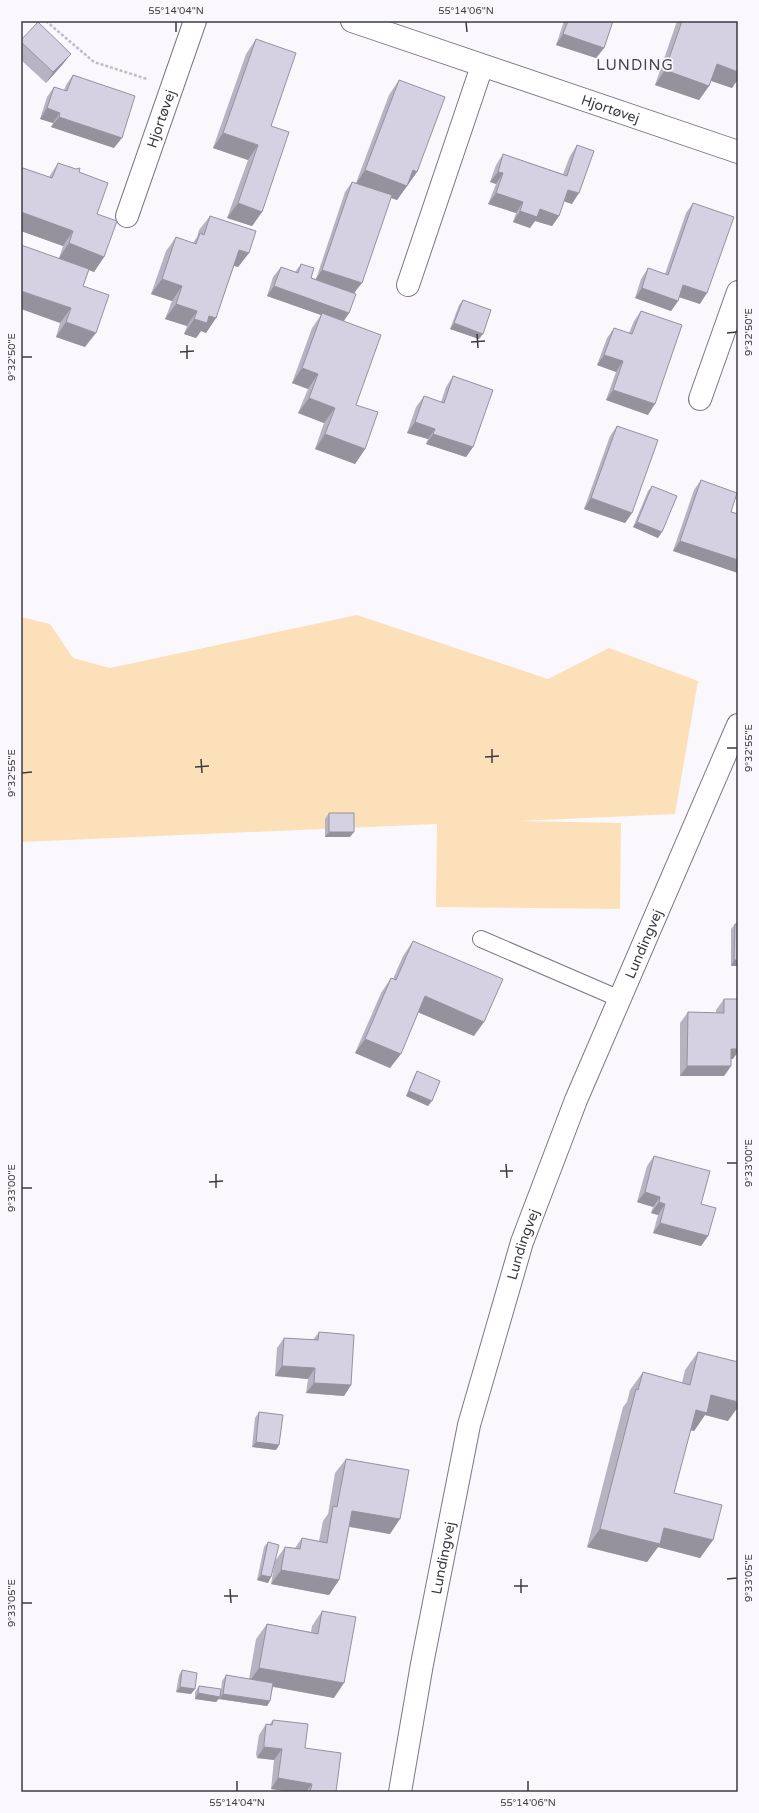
<svg xmlns="http://www.w3.org/2000/svg" width="759" height="1813" viewBox="0 0 759 1813" font-family="'Varela Round',sans-serif">
<style>
.green{fill:#fce0ba}
.lines{fill:none;stroke-linecap:round;stroke-linejoin:round}
.service-casing{stroke:#7b7686;stroke-width:18}
.minor-casing{stroke:#7b7686;stroke-width:24}
.tertiary-casing{stroke:#7b7686;stroke-width:24}
.path{stroke:#c0bec3;stroke-width:2.5;stroke-dasharray:3 2;stroke-linecap:butt}
.service{stroke:#fff;stroke-width:16}
.minor{stroke:#fff;stroke-width:22}
.tertiary{stroke:#fff;stroke-width:22}
.wall{fill:#b7b3c2}
.shaded-wall{fill:#95929e}
.building{fill:#d5d0e2;stroke:#95929e}
.ticks{fill:none;stroke:#3d3b42;stroke-width:1.5}
.labels{text-anchor:middle;dominant-baseline:central;stroke-width:3.5;stroke-linejoin:round;paint-order:stroke}
.street-label{font-size:14px;fill:#3d3b42;stroke:#faf8fc}
.neighbourhood-label{font-size:15px;letter-spacing:1px;fill:#44404e;stroke:#faf8fc}
.neatline{fill:none;stroke:#3d3b42;stroke-width:1.5}
.ticks-label{font-size:10px;text-anchor:middle;fill:#3d3b42}
</style>
<rect width="100%" height="100%" fill="#faf8fc"/>
<path class="green" d="M357,615L548,679L609,648L698,681L675,814L520,821L621,823L620,909L436,907L437,824L21,842V617L50,624L73,658L110,668Z"/>
<g class="lines">
<defs>
<path id="service" d="M481,939L620,999"/>
<g id="minor">
<path id="s1" d="M352,21L738,152"/>
<path id="s2" d="M127,216L195,21"/>
<path d="M408,285L482,66"/>
<path d="M700,399L738,292"/>
</g>
<g id="tertiary">
<path id="s3" d="M400,1792L422,1664L469,1425L522,1242L576,1100L738,725"/>
</g>
</defs>
<use href="#service" class="service-casing"/>
<use href="#minor" class="minor-casing"/>
<use href="#tertiary" class="tertiary-casing"/>
<path class="path" d="M46,21L94,62L147,79"/>
<use href="#service" class="service"/>
<use href="#minor" class="minor"/>
<use href="#tertiary" class="tertiary"/>
</g>
<path class="wall" d="M564,21H613L604,48L596,58L556,45Z
M677,21H738V79L732,88L711,81L709,86L699,100L655,85Z
M256,39L271,126L262,212L252,226L227,218L248,160L213,148L246,54Z
M21,40L63,64L46,83L21,60Z
M73,75L114,148L51,127L53,123L40,119L47,97L54,87L64,90L66,85Z
M399,80L417,172L397,200L391,198L355,293L349,313L344,321L356,405L365,449L355,464L315,449L324,423L298,413L308,389L292,383L312,328L321,315L267,296L273,277L281,267L295,272L301,264L311,278L316,279L345,192L352,182L356,183L389,95Z
M577,145L572,204L564,201L559,216L552,226L535,221L530,228L513,222L516,213L488,204L496,184L490,182L496,165L503,154L563,174L570,156Z
M58,163L79,172L97,214L104,257L94,272L89,270L83,286L85,347L56,337L60,323L75,264L59,258L63,246L21,231V171L23,168L49,177Z
M693,203L700,304L679,297L678,301L671,311L635,298L641,279L648,268L665,274L686,213Z
M210,216L249,253L238,267L234,266L216,318L206,333L201,331L196,338L184,334L187,326L165,319L172,301L151,294L166,251L176,237L193,243L197,237L199,230Z
M463,300L479,339L450,329L459,305Z
M641,311L648,415L606,400L616,372L597,365L607,338L614,328L629,333L634,321Z
M453,376L473,447L466,457L426,444L428,439L407,433L416,407L424,396L441,402L446,387Z
M617,426L632,513L625,523L584,509L610,436Z
M701,480L731,512L738,514V573L673,551L694,490Z
M652,486L658,538L633,527L648,491Z
M329,813L350,837H325V819Z
M735,924L738,966H731V929Z
M413,941L474,1036L418,1012L390,1068L355,1053L381,993L391,978L393,979L403,956Z
M724,999L733,1059H731V1066L724,1076H680V1023L688,1012L716,1013V1010Z
M417,1071L428,1106L406,1096L414,1076Z
M654,1156L701,1204L708,1236L701,1246L653,1233L658,1215L651,1213L653,1207L637,1202L647,1166Z
M319,1332L351,1385L344,1396L306,1393L308,1379L275,1376L277,1348L284,1338L313,1340Z
M698,1352L728,1421L705,1415L694,1431L690,1430L674,1493L713,1540L700,1558L658,1547L647,1562L587,1547L623,1407L627,1402L630,1390L643,1372L682,1383L685,1370Z
M259,1412L279,1445L276,1450L252,1447L255,1418Z
M346,1459L390,1534L349,1527L339,1580L329,1595L271,1584L275,1561L285,1547L295,1548L302,1538L319,1541L323,1521L328,1514L335,1473Z
M268,1542L271,1577L268,1583L257,1580L264,1547Z
M322,1611L334,1698L273,1687L270,1701L267,1706L219,1699L220,1698L216,1702L195,1699V1692L199,1686L221,1691L222,1681L226,1675L249,1679L256,1639L267,1624L311,1632L312,1626Z
M182,1670L195,1689L191,1694L176,1692L179,1675Z
M273,1720L305,1748L336,1792H292L271,1789L274,1760L257,1758L256,1754L259,1735L266,1724L269,1725Z"/>
<path class="shaded-wall" d="M563,34L604,48L596,58L556,45Z
M71,54L63,64L46,83L53,72Z
M717,64L738,72V79L732,88L706,79Z
M665,70L709,86L699,100L655,85Z
M47,108L60,113L53,123L40,119Z
M59,117L122,138L114,148L51,127Z
M223,133L258,145L248,160L213,148Z
M365,170H413L417,172L397,200L355,185Z
M498,172L503,173L496,184L490,182Z
M568,190L579,193L572,204L560,200Z
M496,193L523,202L516,213L488,204Z
M238,203L262,212L252,226L227,218Z
M540,209L559,216L552,226L535,221L530,228L513,222L520,211Z
M21,212L73,231L63,246L21,231Z
M69,243L104,257L94,272L59,258Z
M239,250L249,253L238,267L229,264Z
M322,270L362,283L354,293L315,280Z
M162,279L182,286L172,301L151,294Z
M683,285L707,293L700,304L676,296Z
M274,286L349,313L342,323L322,313L321,315L267,296Z
M642,288L678,301L671,311L635,298Z
M21,291L71,308L60,323L21,309Z
M176,304L197,311L187,326L165,319Z
M209,316L216,318L206,333L201,331L196,338L184,334L194,319Z
M66,322L96,333L85,347L56,337Z
M454,323L483,334L479,339L450,329Z
M604,355L623,361L616,372L597,365Z
M302,368L318,374L308,389L292,383Z
M613,390L655,404L648,415L606,400Z
M309,398L335,408L324,423L298,413Z
M415,422L435,429L428,439L407,433Z
M325,434L365,449L355,464L315,449Z
M433,434L473,447L466,457L426,444Z
M591,498L632,513L625,523L584,509Z
M637,522L662,532L658,538L633,527Z
M680,541L738,560V573L673,551Z
M329,832H354L350,837H325Z
M734,960H738V966H731Z
M425,996L484,1022L474,1036L415,1011Z
M365,1039L401,1054L390,1068L355,1053Z
M731,1049H738V1052L733,1059H723Z
M687,1066H731L724,1076H680Z
M409,1091L432,1101L428,1106L406,1096Z
M645,1192L660,1197L653,1207L637,1202Z
M659,1202L665,1204L658,1215L651,1213Z
M660,1223L708,1236L701,1246L653,1233Z
M282,1366L315,1368L308,1379L275,1376Z
M314,1383L351,1385L344,1396L306,1393Z
M711,1395L738,1402V1407L728,1421L705,1415L694,1431L683,1428L696,1410Z
M256,1442L279,1445L276,1450L252,1447Z
M352,1511L400,1519L390,1534L341,1525Z
M664,1528L713,1540L700,1558L658,1547L647,1562L587,1547L600,1529Z
M281,1570L339,1580L329,1595L271,1584Z
M261,1575L271,1577L268,1583L257,1580Z
M259,1668L344,1683L334,1698L249,1682Z
M180,1687L195,1689L191,1694L176,1692Z
M198,1693L220,1697L216,1702L195,1699Z
M223,1694L270,1701L267,1706L219,1699Z
M264,1747L282,1749L274,1760L257,1758Z
M278,1778L312,1784L306,1792H292L271,1789Z"/>
<path class="building" d="M568,21H613L604,48L563,34Z
M682,21H738V72L717,64L709,86L665,70Z
M38,22L71,54L53,72L21,42V40Z
M256,39L296,53L271,126L289,132L262,212L238,203L258,145L223,133Z
M73,75L135,96L122,138L59,117L60,113L47,108L54,87L67,91Z
M399,80L445,97L417,172L413,170L407,186L365,170Z
M577,145L594,151L579,193L568,190L559,216L540,209L537,217L520,211L523,202L496,193L503,173L498,172L503,154L567,176Z
M58,163L76,169L80,168L79,172L108,183L97,214L117,221L104,257L69,243L73,231L21,212V173L23,168L52,178Z
M352,182L392,195L362,283L322,270Z
M693,203L734,217L707,293L683,285L678,301L642,288L648,268L668,275Z
M210,216L256,231L249,253L239,250L216,318L209,316L207,323L194,319L197,311L176,304L182,286L162,279L176,237L196,244L200,233L204,235Z
M21,245L89,269L83,286L109,295L96,333L66,322L71,308L21,291Z
M301,264L314,268L311,278L356,294L349,313L274,286L281,267L298,273Z
M463,300L491,310L483,334L454,323Z
M641,311L682,325L655,404L613,390L623,361L604,355L614,328L632,334Z
M322,313L381,335L356,405L378,412L365,449L325,434L335,408L309,398L318,374L302,368Z
M453,376L493,390L473,447L433,434L435,429L415,422L424,396L444,403Z
M617,426L658,440L632,513L591,498Z
M701,480L737,493L731,512L738,514V560L680,541Z
M652,486L677,496L662,532L637,522Z
M329,813H354V832H329Z
M735,924H738V960H734Z
M413,941L503,979L484,1022L425,996L401,1054L365,1039L391,978L396,980Z
M724,999H738V1049H731V1066H687L688,1012L724,1013Z
M417,1071L440,1081L432,1101L409,1091Z
M654,1156L710,1171L701,1204L716,1208L708,1236L660,1223L665,1204L659,1202L660,1197L645,1192Z
M319,1332L354,1335L351,1385L314,1383L315,1368L282,1366L284,1338L318,1340Z
M698,1352L738,1362V1402L711,1395L707,1413L696,1410L674,1493L722,1505L713,1540L664,1528L660,1544L600,1529L636,1389L638,1390L643,1372L690,1385Z
M259,1412L283,1415L279,1445L256,1442Z
M346,1459L409,1470L400,1519L352,1511L339,1580L281,1570L285,1547L300,1549L302,1538L327,1543L333,1506L337,1507Z
M268,1542L279,1545L271,1577L261,1575Z
M322,1611L356,1617L344,1683L259,1668L267,1624L318,1634Z
M182,1670L197,1673L195,1689L180,1687Z
M226,1675L273,1683L270,1701L223,1694Z
M199,1686L221,1689L220,1697L198,1693Z
M273,1720L308,1724L305,1748L341,1753L336,1792H310L312,1784L278,1778L282,1749L264,1747V1744L266,1724L272,1725Z"/>
<path class="ticks" d="M176,22V32M466,22L467,32M727,333L737,332M477,334L478,348M471,342L485,341M187,345V359M180,352L194,351M22,357H32M727,748H737M492,749V763M485,757L499,756M201,759L202,773M195,767L209,766M22,773L32,772M727,1163H737M506,1164L507,1178M500,1171H513M216,1174V1188M209,1182L223,1181M22,1188H32M521,1579V1593M727,1579L737,1578M514,1586H528M230,1589L231,1603M224,1596H238M22,1603H32M237,1781V1791M528,1781V1791"/>
<g class="labels">
<g class="street-label">
<text stroke="none"><textPath href="#s1" startOffset="273">Hjortøvej</textPath></text>
<text stroke="none"><textPath href="#s2" startOffset="103">Hjortøvej</textPath></text>
<text stroke="none"><textPath href="#s3" startOffset="886">Lundingvej</textPath></text>
<text stroke="none"><textPath href="#s3" startOffset="562">Lundingvej</textPath></text>
<text stroke="none"><textPath href="#s3" startOffset="238">Lundingvej</textPath></text>
</g>
<g class="neighbourhood-label">
<text x="635" y="65">LUNDING</text>
</g>
</g>
<rect width="759" height="1813" fill="none" stroke="#faf8fc" stroke-width="44"/>
<rect x="22" y="22" width="715" height="1769" class="neatline"/>
<g class="ticks-label">
<text x="176" y="14">55°14'04"N</text>
<text x="466" y="14">55°14'06"N</text>
<text transform="translate(748 332) rotate(-90)" y="4">9°32'50"E</text>
<text transform="translate(11 357) rotate(-90)" y="4">9°32'50"E</text>
<text transform="translate(748 748) rotate(-90)" y="4">9°32'55"E</text>
<text transform="translate(11 773) rotate(-90)" y="4">9°32'55"E</text>
<text transform="translate(748 1163) rotate(-90)" y="4">9°33'00"E</text>
<text transform="translate(11 1188) rotate(-90)" y="4">9°33'00"E</text>
<text transform="translate(748 1578) rotate(-90)" y="4">9°33'05"E</text>
<text transform="translate(11 1603) rotate(-90)" y="4">9°33'05"E</text>
<text x="237" y="1806">55°14'04"N</text>
<text x="528" y="1806">55°14'06"N</text>
</g>
</svg>
